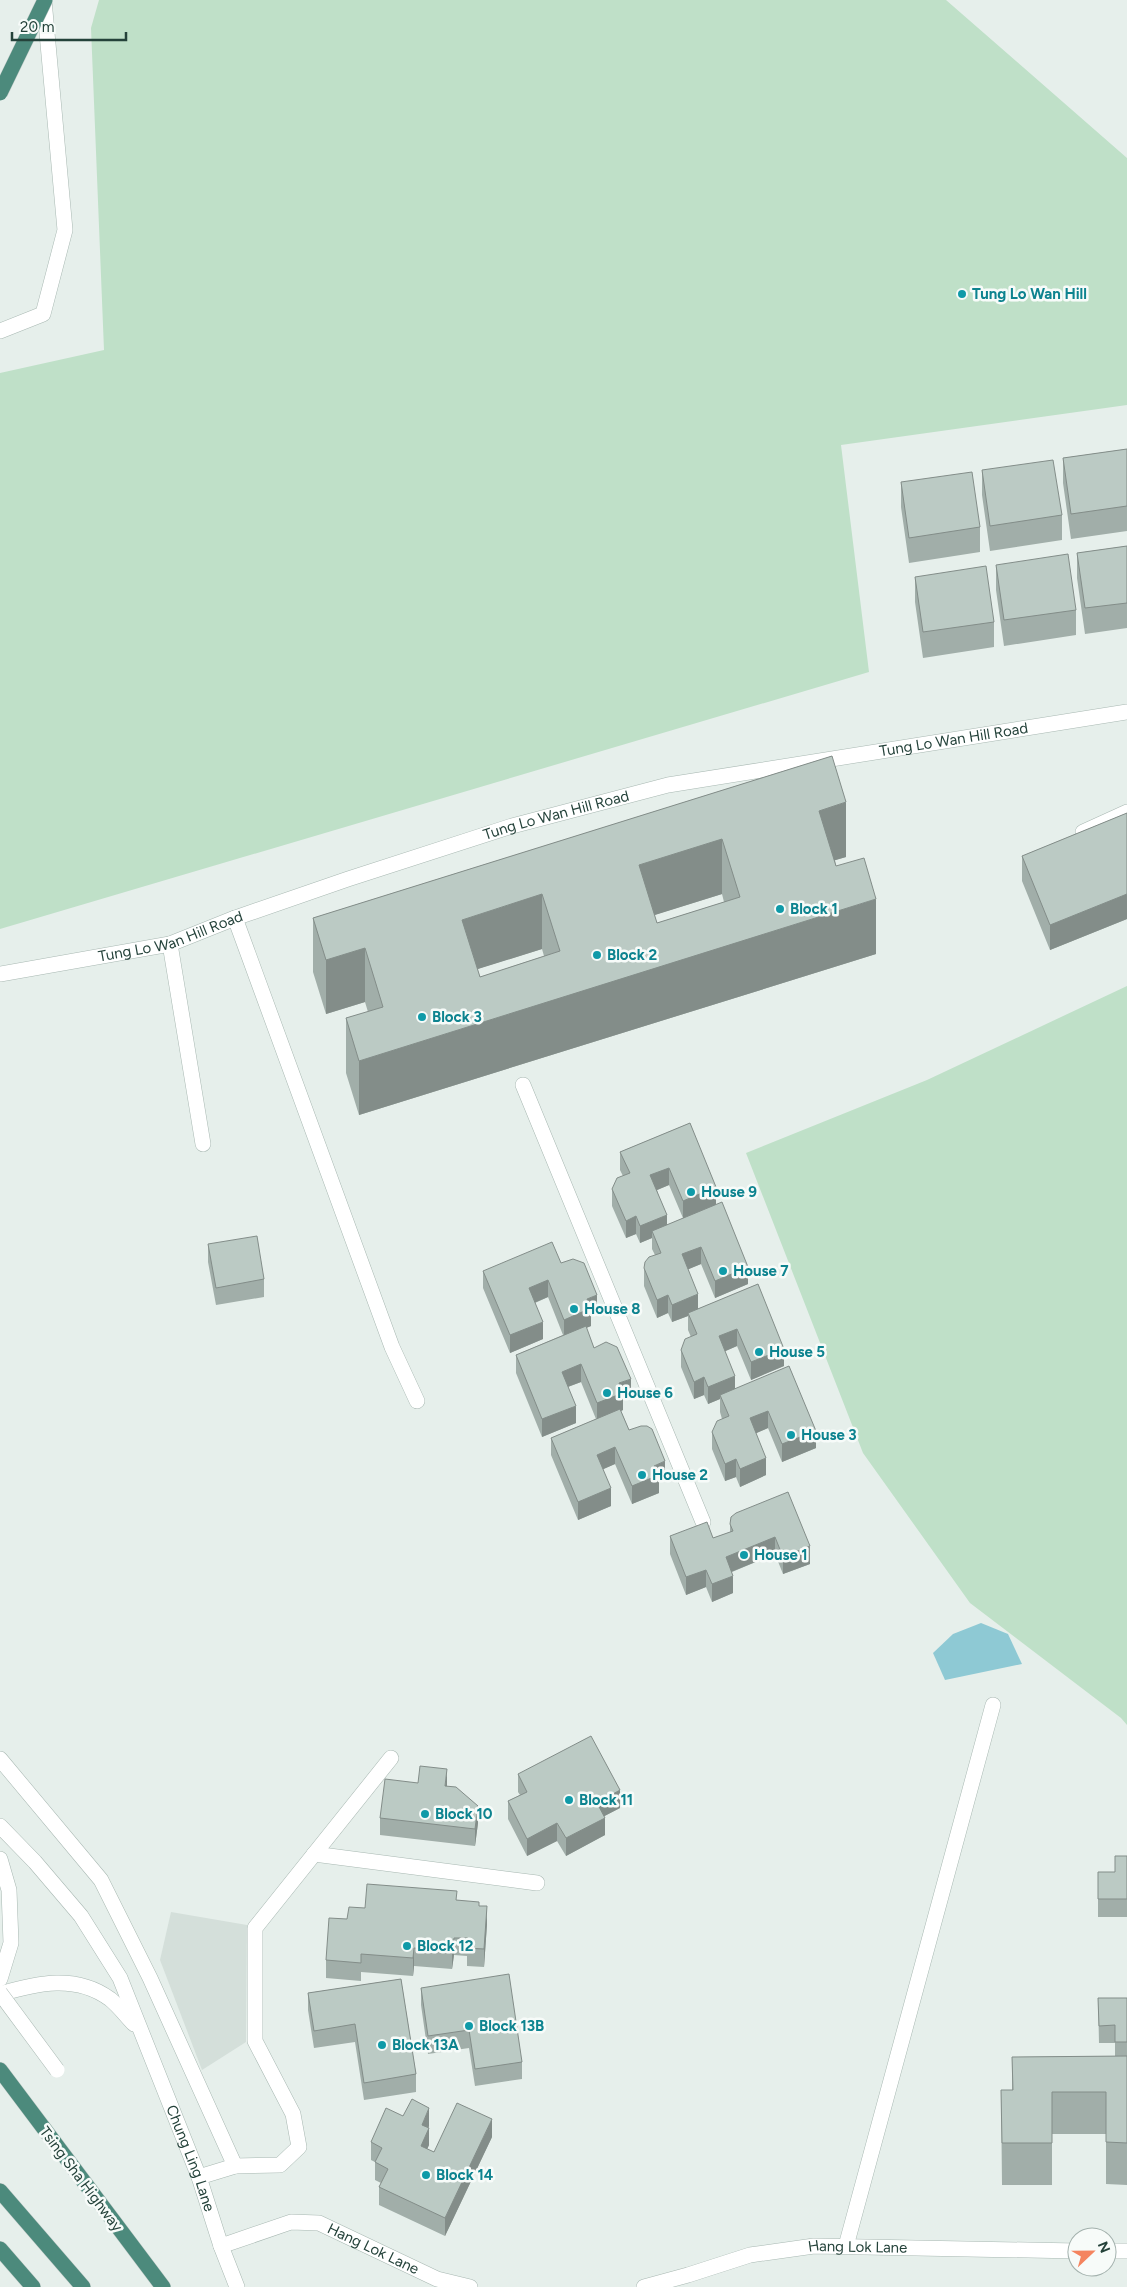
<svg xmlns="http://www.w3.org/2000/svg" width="1127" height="2287" viewBox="0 0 1127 2287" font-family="Figtree,sans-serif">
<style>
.built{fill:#d4dfda}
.green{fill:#bfe0c8}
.water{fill:#8ec9d4}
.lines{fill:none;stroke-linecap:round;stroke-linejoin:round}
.service-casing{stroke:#a8b8b2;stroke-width:16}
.minor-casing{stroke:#a8b8b2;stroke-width:16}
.trunk-casing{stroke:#c2cac8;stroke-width:16}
.service{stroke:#fff;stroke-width:15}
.minor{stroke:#fff;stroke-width:15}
.trunk{stroke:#4c8a7c;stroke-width:15}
.service-bridge-casing{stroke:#a8b8b2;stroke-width:16;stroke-linecap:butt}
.trunk-bridge-casing{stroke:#c2cac8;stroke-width:16;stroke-linecap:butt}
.service-bridge{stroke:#fff;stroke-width:15}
.trunk-bridge{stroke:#4c8a7c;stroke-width:15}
.wall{fill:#a1aea9;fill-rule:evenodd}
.shaded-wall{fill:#838d89}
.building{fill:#bbcac4;stroke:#838d89;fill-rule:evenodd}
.culture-dot{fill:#0f9aa8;stroke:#f7fbf9;stroke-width:2}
.labels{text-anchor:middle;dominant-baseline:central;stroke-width:5;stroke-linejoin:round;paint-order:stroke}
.culture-label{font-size:15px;font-weight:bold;fill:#0d838f;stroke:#f7fbf9;text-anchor:start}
.street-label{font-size:15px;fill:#24423a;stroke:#f7fbf9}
</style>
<rect width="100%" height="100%" fill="#e6efeb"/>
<path class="built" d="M171,1912L247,1925L246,2042L202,2070L160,1960Z"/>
<path class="green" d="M99,0H946L1127,158V405L841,445L869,672L0,929V373L104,350L91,28Z
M1127,986V1725L1121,1718L970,1603L863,1453L746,1153L927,1080Z"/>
<path class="water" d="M981,1623L1008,1634L1022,1664L945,1680L933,1653L953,1634Z"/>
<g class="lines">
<defs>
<path id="service" d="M0,331L43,314L65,230L44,0
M1083,832L1127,812
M235,918L392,1347L417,1401
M170,944L203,1144
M523,1085L703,1522
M314,1854L537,1883
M846,2246L993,1705"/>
<g id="minor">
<path id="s1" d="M0,974L170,944L235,918L348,879L512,826L668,785L1127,712"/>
<path d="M0,1759L101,1880L150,1978L235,2166L199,2177"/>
<path id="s2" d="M0,1826L35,1862L81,1916L120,1978L199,2177L221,2246L237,2287"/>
<path d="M0,1859L9,1890L11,1943L0,1979"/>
<path d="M0,1994C37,1983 76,1974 110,1999C119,2006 126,2016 134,2024"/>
<path d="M235,2166L280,2165L299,2147L293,2114L255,2041V1928L391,1758"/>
<path id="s3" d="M221,2246L291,2222L319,2223L437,2279L470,2287"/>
<path d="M1107,2251H1127"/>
<path id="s4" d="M644,2287L688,2275L750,2255L814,2246L1077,2251"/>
</g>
<path id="trunk" d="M0,2070L163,2287
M0,2191L83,2287
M0,2249L33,2287"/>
</defs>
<use href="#service" class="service-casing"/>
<use href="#minor" class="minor-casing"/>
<use href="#trunk" class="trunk-casing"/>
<use href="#service" class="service"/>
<use href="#minor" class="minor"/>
<use href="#trunk" class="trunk"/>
<defs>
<path id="service-bridge" d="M0,1993L57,2070"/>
<path id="trunk-bridge" d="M0,93L45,0"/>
</defs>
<use href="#service-bridge" class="service-bridge-casing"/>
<use href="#trunk-bridge" class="trunk-bridge-casing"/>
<use href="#service-bridge" class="service-bridge"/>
<use href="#trunk-bridge" class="trunk-bridge"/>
</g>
<path class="wall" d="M1127,449V531L1071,539L1063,483V458Z
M982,470L1062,515V540L990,551L982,495Z
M901,482L980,527V552L909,563L901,507Z
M1127,546V628L1085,634L1077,578V553Z
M996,565L1076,610V635L1004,646L996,590Z
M915,577L994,622V647L923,658L915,602Z
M832,756L846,857L835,860L836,866L876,954L359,1115L346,1073V1018L368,1012L365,1002L326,1014L313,972V918ZM722,894L724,902L657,923L654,915ZM542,949L544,956L480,977L477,969Z
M1127,813V919L1050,950L1022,881V856Z
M690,1123L716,1204L748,1284L715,1298L701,1264L688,1269L698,1309L758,1284L784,1366L751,1380L737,1346L725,1351L735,1389L789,1366L816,1448L782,1462L768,1428L756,1433L766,1475L740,1487L736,1477L725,1481L712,1449V1432L722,1419L720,1412V1399L708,1404L704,1395L694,1399L681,1367V1350L691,1337L688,1330V1316L672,1322L668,1313L657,1318L644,1286V1268L655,1255L652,1249V1238L640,1243L636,1234L626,1238L612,1206V1189L623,1176L620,1170V1152ZM669,1185L683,1218L667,1225L657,1190Z
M208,1244L264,1279V1297L216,1305L208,1262Z
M561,1263L597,1312L591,1315V1326L586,1328L594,1348L631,1396L623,1399V1410L621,1411L629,1430L665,1479L659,1482V1493L632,1504L615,1464L603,1469L611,1506L578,1520L551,1455V1438L596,1419L581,1382L568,1387L576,1423L542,1437L516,1373V1355L563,1335L548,1297L535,1303L543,1339L510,1353L483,1288V1271Z
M788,1492L810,1564L783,1574L775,1554L732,1572L733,1593L712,1602L706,1587L686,1595L670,1554V1536L713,1538L730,1532V1524Z
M518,1774L620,1808L604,1816L605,1835L566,1856L557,1841L527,1856L508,1819V1801L520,1795L518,1792Z
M418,1783L447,1786L478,1823L475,1846L380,1835V1818Z
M1127,1856V1917H1098V1872H1115Z
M457,1900L479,1906L487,1924L484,1967L467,1966V1956L454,1955L452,1969L414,1966L413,1976L361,1972V1981L326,1978V1960L347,1919L365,1908Z
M401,1979L416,2074V2092L364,2100L355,2042L314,2048L308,2010V1993Z
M421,1988L522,2062V2079L475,2086L469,2048L428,2054L421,2005Z
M1098,1998H1127V2185L1106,2184V2134H1052V2185H1002L1001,2090H1012V2057L1115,2056V2043H1099Z
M403,2116L429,2126L428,2128L429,2145L427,2149L434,2152L492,2137L445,2236L379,2205V2187L381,2183L375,2180V2162L371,2160V2142Z"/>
<path class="shaded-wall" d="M846,802V857L819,865V811Z
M722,839V894L639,920V865Z
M542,894V949L462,974V920Z
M1127,894V919L1050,950V925Z
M876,899V954L359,1115V1061Z
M365,948V1002L326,1014V960Z
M669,1168V1185L650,1193V1175Z
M716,1187V1205L683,1219V1201Z
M667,1215V1232L652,1231V1238L640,1243V1226Z
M636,1216V1234L626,1238V1221Z
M701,1247V1264L682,1272V1254Z
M748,1267V1284L715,1298V1281Z
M548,1280V1297L529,1305V1288Z
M698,1294V1312L688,1313V1316L672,1322V1305Z
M597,1295V1312L591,1315V1326L564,1337V1320L587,1299Z
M668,1295V1313L657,1318V1300Z
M543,1322V1339L510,1353V1335Z
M737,1329V1346L719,1354V1336Z
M784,1349V1366L751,1380V1362Z
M581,1364V1382L562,1389V1372Z
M735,1376V1393L720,1395V1399L708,1404V1387Z
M704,1377V1395L694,1399V1382Z
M631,1379V1396L623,1399V1410L597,1421V1403L619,1383Z
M576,1406V1423L542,1437V1419Z
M768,1411V1428L750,1436V1418Z
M816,1431V1448L782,1462V1444Z
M615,1447V1464L597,1472V1455Z
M766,1458V1475L740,1487V1469Z
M736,1459V1477L725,1481V1464Z
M665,1461V1479L659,1482V1493L632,1504V1486L654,1466Z
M611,1488V1506L578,1520V1502Z
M775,1537V1554L726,1574V1557Z
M810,1546V1564L783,1574V1557Z
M706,1570V1587L686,1595V1577Z
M733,1576V1593L712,1602V1584Z
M447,1769V1786H445Z
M620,1790V1808L597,1820V1803Z
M478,1806V1823L475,1846V1829Z
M605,1818V1835L566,1856V1838Z
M557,1823V1841L527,1856V1839Z
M487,1906V1924L484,1967V1949Z
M454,1938V1955L452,1969V1952Z
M414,1948V1966L413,1976V1958Z
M429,2108V2126L422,2142V2125Z
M492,2119V2137L445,2236V2218Z
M429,2128V2145L421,2163V2146Z"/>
<path class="building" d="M1127,449V506L1071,514L1063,458Z
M1053,460L1062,515L990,526L982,470Z
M972,472L980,527L909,538L901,482Z
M1127,546V603L1085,608L1077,553Z
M1068,554L1076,610L1004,620L996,565Z
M986,566L994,622L923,632L915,577Z
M832,756L846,802L819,811L836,866L864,858L876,899L359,1061L346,1018L383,1007L365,948L326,960L313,918ZM722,839L740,897L657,923L639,865ZM542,894L560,951L480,977L462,920Z
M1127,813V894L1050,925L1022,856Z
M690,1123L716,1187L683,1201L669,1168L650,1175L667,1215L640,1226L636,1216L626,1221L612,1189L617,1178L630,1173L620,1152Z
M722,1202L748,1267L715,1281L701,1247L682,1254L698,1294L672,1305L668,1295L657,1300L644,1268L645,1262L649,1257L661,1253L652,1231Z
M257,1236L264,1279L216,1288L208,1244Z
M552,1242L561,1263L573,1259L584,1263L597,1295L587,1299L591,1308L564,1320L548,1280L529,1288L543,1322L510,1335L483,1271Z
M758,1284L784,1349L751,1362L737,1329L719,1336L735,1376L708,1387L704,1377L694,1382L681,1350L685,1339L697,1334L688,1313Z
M586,1326L594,1348L606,1342L617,1347L631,1379L619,1383L623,1393L597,1403L581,1364L562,1372L576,1406L542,1419L516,1355Z
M789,1366L816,1431L782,1444L768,1411L750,1418L766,1458L740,1469L736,1459L725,1464L712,1432L717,1421L729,1416L720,1395Z
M620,1409L629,1430L641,1426H647L652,1429L665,1461L654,1466L659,1475L632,1486L615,1447L597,1455L611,1488L578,1502L551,1438Z
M788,1492L810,1546L783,1557L775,1537L726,1557L733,1576L712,1584L706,1570L686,1577L670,1536L707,1522L713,1538L733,1531L730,1524L731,1517L736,1513Z
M591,1736L620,1790L597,1803L605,1818L566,1838L557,1823L527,1839L508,1801L527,1792L518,1774Z
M420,1766L447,1769L445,1786L456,1787L478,1806L475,1829L380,1818L385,1779L418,1783Z
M1115,1856H1127V1899H1098V1872H1115Z
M367,1884L457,1891L456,1900L479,1902V1906H487L484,1949L467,1948L468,1938H454L452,1952L414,1948L413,1958L361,1954V1963L326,1960L329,1918L347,1919L349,1907L365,1908Z
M509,1974L522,2062L475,2069L469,2030L428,2036L421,1988Z
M401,1979L416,2074L364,2083L355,2024L314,2031L308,1993Z
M1098,1998H1127V2042H1115V2025L1099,2026Z
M1127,2056V2143L1106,2142V2092H1052V2143H1002L1001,2090H1013L1012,2057Z
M412,2099L429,2108L422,2125L429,2128L421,2146L434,2152L457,2103L492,2119L445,2218L379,2187L388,2169L375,2162L382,2148L371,2142L386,2108L403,2116Z"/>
<g class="culture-dot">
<circle cx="962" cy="294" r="5"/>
<circle cx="780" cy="909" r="5"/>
<circle cx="597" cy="955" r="5"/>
<circle cx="422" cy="1017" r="5"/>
<circle cx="691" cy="1192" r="5"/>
<circle cx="723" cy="1271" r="5"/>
<circle cx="574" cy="1309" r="5"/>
<circle cx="759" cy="1352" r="5"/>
<circle cx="607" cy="1393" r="5"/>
<circle cx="791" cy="1435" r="5"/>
<circle cx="642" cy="1475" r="5"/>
<circle cx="744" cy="1555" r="5"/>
<circle cx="569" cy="1800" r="5"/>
<circle cx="425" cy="1814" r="5"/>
<circle cx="407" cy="1946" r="5"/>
<circle cx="469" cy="2026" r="5"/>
<circle cx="382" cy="2045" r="5"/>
<circle cx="426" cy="2175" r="5"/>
</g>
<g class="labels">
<g class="culture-label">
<text x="972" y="294">Tung Lo Wan Hill</text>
<text x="790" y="909">Block 1</text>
<text x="607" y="955">Block 2</text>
<text x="432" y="1017">Block 3</text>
<text x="701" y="1192">House 9</text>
<text x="733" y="1271">House 7</text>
<text x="584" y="1309">House 8</text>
<text x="769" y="1352">House 5</text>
<text x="617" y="1393">House 6</text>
<text x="801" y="1435">House 3</text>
<text x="652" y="1475">House 2</text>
<text x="754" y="1555">House 1</text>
<text x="579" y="1800">Block 11</text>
<text x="435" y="1814">Block 10</text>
<text x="417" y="1946">Block 12</text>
<text x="479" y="2026">Block 13B</text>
<text x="392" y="2045">Block 13A</text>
<text x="436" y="2175">Block 14</text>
</g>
<g class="street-label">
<text stroke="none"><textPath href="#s1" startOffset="985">Tung Lo Wan Hill Road</textPath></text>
<text stroke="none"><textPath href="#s1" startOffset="580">Tung Lo Wan Hill Road</textPath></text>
<text stroke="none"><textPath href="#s1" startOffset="175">Tung Lo Wan Hill Road</textPath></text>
<text stroke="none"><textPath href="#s2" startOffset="388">Chung Ling Lane</textPath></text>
<text transform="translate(81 2179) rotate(53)">Tsing Sha Highway</text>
<text stroke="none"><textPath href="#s4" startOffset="219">Hang Lok Lane</textPath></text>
<text stroke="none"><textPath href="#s3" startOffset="162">Hang Lok Lane</textPath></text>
</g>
</g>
<g transform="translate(1092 2252) rotate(68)"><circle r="24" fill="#f7fbf9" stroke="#a3b1ad"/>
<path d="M0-4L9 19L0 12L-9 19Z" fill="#f4845f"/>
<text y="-8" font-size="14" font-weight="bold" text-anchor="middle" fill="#24423a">N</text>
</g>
<path d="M12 32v8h114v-8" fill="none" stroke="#24423a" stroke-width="2.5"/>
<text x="20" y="32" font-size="15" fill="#24423a" stroke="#f7fbf9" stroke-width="4" paint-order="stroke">20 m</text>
</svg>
